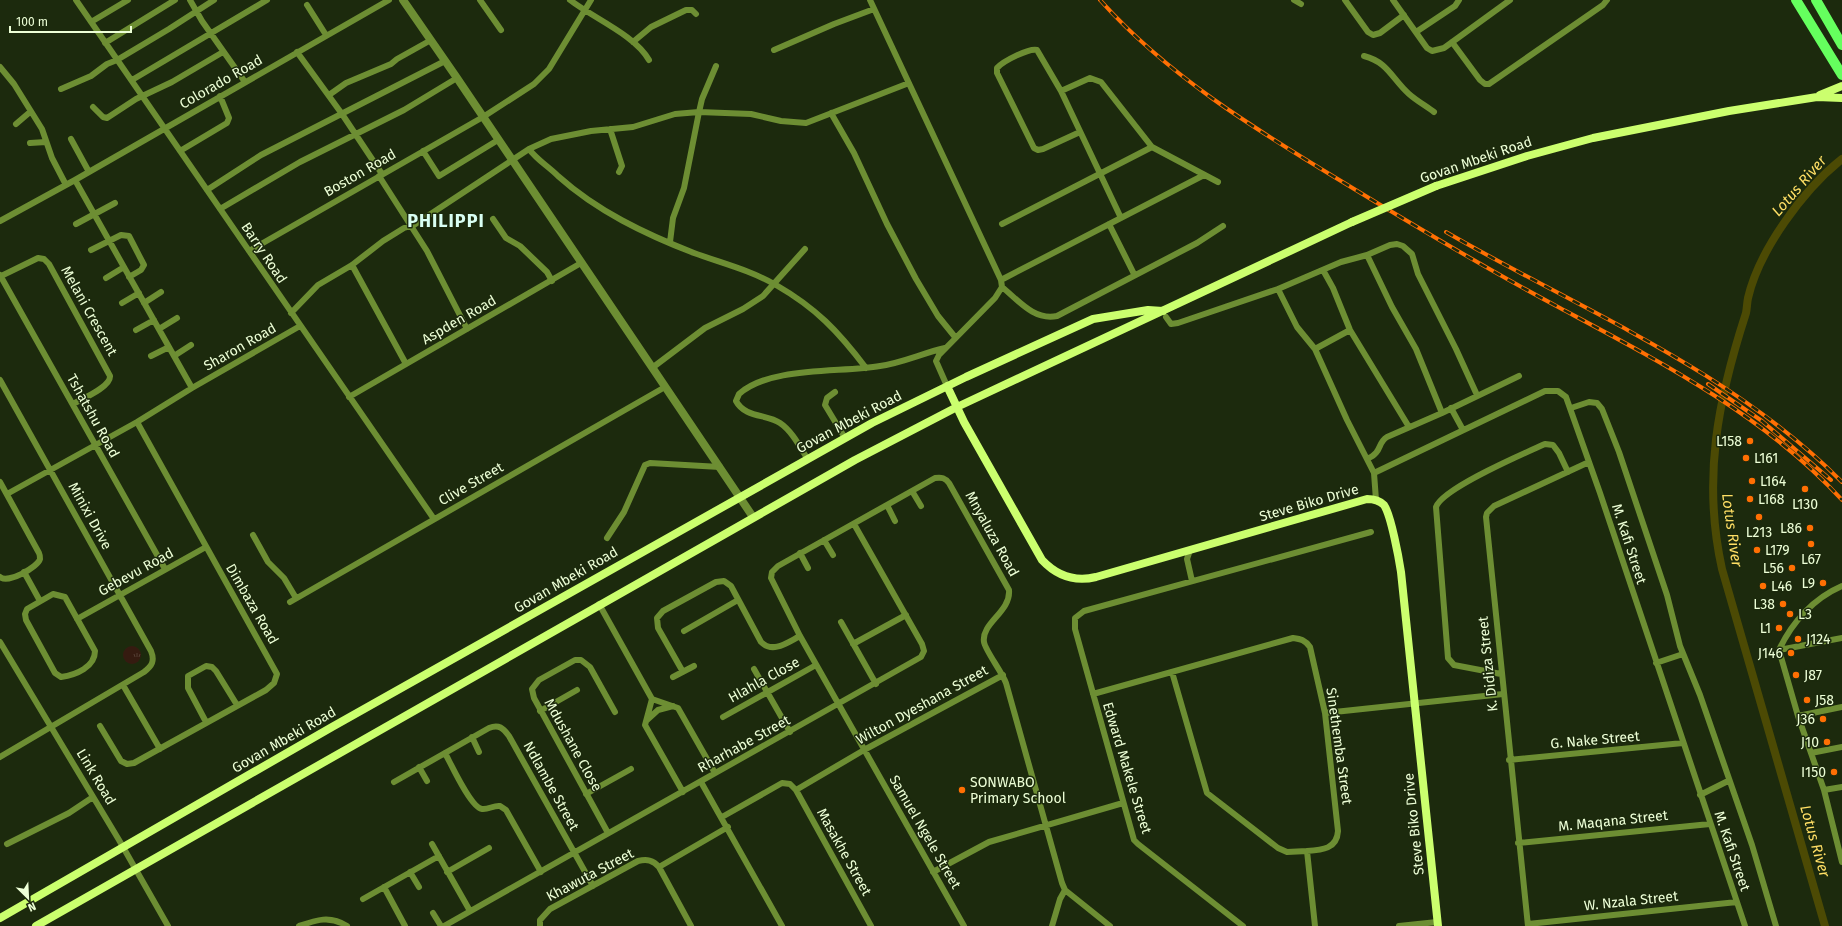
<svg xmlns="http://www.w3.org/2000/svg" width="1842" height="926" viewBox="0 0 1842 926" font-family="'Fira Sans',sans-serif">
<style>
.grass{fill:url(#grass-tufts)}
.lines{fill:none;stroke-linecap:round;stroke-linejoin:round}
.canal{stroke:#4c4a04;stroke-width:8}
.minor{stroke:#6d8e33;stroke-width:6}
.tertiary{stroke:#6d8e33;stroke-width:8}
.secondary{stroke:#cbff6e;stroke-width:8}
.primary{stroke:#65ff5e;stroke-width:10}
.rail-casing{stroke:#ff6f03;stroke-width:4}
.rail{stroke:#1c2a0d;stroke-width:2.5;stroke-dasharray:8;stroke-linecap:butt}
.secondary-bridge{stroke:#cbff6e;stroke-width:8}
.poi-dot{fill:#ff6f03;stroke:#1c2a0d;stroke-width:1.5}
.labels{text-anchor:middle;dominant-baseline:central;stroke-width:3;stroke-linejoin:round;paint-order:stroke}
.street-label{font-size:14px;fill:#edffd7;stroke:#1c2a0d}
.poi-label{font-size:14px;fill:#edffd7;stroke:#1c2a0d;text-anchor:end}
.water-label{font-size:15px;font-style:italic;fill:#ffdf65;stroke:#1c2a0d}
.district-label{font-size:18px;font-weight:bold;letter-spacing:1px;fill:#d9fff3;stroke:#1c2a0d}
</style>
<defs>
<pattern id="grass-tufts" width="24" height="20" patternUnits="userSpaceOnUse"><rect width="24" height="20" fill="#351b10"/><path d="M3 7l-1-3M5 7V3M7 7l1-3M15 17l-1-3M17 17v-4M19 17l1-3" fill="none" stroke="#533d32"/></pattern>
</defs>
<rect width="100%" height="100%" fill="#1c2a0d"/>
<path class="grass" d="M123 655a9 9 0 1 1 18 0a9 9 0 1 1-18 0Z"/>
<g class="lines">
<path class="canal" d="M1825,926L1722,569C1702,479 1718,399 1746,313C1747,308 1747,303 1748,298C1759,250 1804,189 1842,159"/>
<path class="minor" d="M76,0L434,519
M190,0L202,21L245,82
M480,0L501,30
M570,0C593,18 635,35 649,60
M870,0L1001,280L1002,287L995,298L939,355L936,361L947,386
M1294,0L1301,4
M1345,0L1368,32L1373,35L1380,33L1404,15
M1393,0L1427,48L1432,51L1444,48L1510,0
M307,5L326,35
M91,22L128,0
M1416,32L1455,6L1459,0
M633,42L651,27L686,10H692L696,14
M1452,42L1480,80L1485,84H1489L1603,5L1607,0
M105,43L175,0
M774,50L834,24L874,9
M297,52L342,114L382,174
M1364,56C1388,62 1392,79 1409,94C1417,101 1426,106 1434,112
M0,67L14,84L42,129L52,158L66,185
M132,80L267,0
M61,89L91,76L107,64L117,60L169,29L214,0
M1061,91L1037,50C1029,48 1003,61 997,68V73L1034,148L1038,150L1043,149L1080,132
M329,95L346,83L391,64L397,59L431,40
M93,107L103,117L107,118L136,99L172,82L223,52
M831,113L854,153L887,224L916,279L938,316L955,337
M16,124L30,112
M610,129L622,166L619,172
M71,139L89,172
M30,143L46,142
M529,149C537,160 548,166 558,176C597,211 645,234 694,253C721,263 750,270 776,285C816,308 838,331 866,368
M180,151L227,123L229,118L220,96
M423,151L439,176L498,140
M379,176L427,251L467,329
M75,180L192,388
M207,190L261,155L445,61
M220,209L300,162L404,110L457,78
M1121,218L1061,91L1090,78L1101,82L1152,147L1218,182
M493,219L506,238L520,246L547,272L552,281
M0,221L75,180L389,0
M76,224L115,203
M1002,224L1152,147
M1109,224L1134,274
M670,242L673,218L684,188L699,112L702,99L716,66
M91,250L121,235L129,236L144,265L141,270L129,277
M249,251L483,117L534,84L549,69L591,0
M1367,255L1341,262L1278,289L1297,327L1315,349L1347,420L1374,473
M352,265L406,364
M1323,270L1333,288L1350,330L1409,427
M0,275L165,569
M1,276L38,258L44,259L49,264L110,376C111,387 82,399 73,404
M106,278L124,267
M1001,280L1204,175
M1002,287C1018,300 1034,321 1057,316L1197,243L1223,226
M122,303L139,293
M144,303L161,292
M291,313L318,285L352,265L383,241L404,228L414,225L529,149L551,139L591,131L633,127L675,114L699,112L751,114L781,121L806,123L909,83
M1166,317L1171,324L1178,323L1278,289
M159,329L177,318
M136,330L154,320
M1315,349L1350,330
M151,356L169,347
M174,356L191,345
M652,368L705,328L743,309L763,296L805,249
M0,380L151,651C155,661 152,666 144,672L0,757
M835,392L827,398L825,405L845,438
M1477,395L1456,349L1418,274L1412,254L1403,246L1397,244L1390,245L1367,255L1392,307L1416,349L1442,413L1519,376
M349,397L581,263
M1451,408L1463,430
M1571,408L1589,402L1597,403L1602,409L1619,452L1667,595L1680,646L1700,695L1752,845L1776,926
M807,458C800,447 792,431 780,423C767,414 745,418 736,401L739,394C770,366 841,373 880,366C902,363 923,353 945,348
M1367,459C1383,452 1377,443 1387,437L1442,413
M0,482L39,553C40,555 40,558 40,559C38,567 8,584 0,577
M912,491L921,506
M7,494L137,422L192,388L300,326
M1376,500L1374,473L1545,391H1558L1566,397L1600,493L1745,926
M887,505L895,521
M253,535L268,562L284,578L296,598
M607,538L624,512L645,465L650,463L720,467
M824,540L833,555
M1190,550L1187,559L1192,581
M800,553L808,568
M24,572L40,601
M1842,586C1814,598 1792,622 1779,650L1798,716L1824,790L1842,862
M53,594L65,597L95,651C95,667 76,675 61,677L55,673L26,620L25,614L27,609Z
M290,602L665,387
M599,604L652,699L678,708L715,773
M77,619L206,547
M841,622L876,684
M684,631L738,600
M0,642L119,840L168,926
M853,644L906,615
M1779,650L1842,638
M1656,663L1683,654
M754,669L790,732
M683,672L658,628L657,618L663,611L716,582L724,581L731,586L761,642C773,654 788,642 800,636
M1172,672L1207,793L1278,848L1287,852L1307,851
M1501,674L1454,665L1448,658L1436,507C1443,488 1523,454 1545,444L1553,445L1559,453L1568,472
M673,677L694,666
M123,685L160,749
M1093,694L1293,638C1301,639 1305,640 1310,647L1325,713L1338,831C1337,849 1322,850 1307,851L1315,926
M652,699L645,725L683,792
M540,711L577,690
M1325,713L1503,694
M1798,716L1842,707
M723,717L816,665
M647,720L658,710L673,706
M206,722L188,688V676L206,666L212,667L216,671L237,705
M100,726L121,761L127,764L134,763L266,690L274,683L277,674L137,422
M472,737L479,752
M445,753C451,764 471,808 482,809C488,810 494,805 500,806L506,810L541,872
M1811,753L1842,747
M1509,760L1683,743
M419,767L427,781
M394,782L489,728C499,724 503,728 509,736L593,886
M701,782L782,926
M796,790L864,750L1003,675
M1824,790L1842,787
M586,794L631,769
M1700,795L1728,781
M722,817L782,783L790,784L796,790L871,926
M608,833L534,698L532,689L539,680L575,660H581L590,667L615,712
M1518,843L1710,824
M7,844L69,813L93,797
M432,844L470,911
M659,867L728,827
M410,872L419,887
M447,872L489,848
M933,872L989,842L1123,803
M384,887L405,926
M363,899L439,856
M433,913L441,926
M1528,924L1737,902
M299,926C316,920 330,915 347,926
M444,926L921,657L924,651L922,644L854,524
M540,926V920L550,909L638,861C647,859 653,860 659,867L691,926
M964,926L800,636L771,578L772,572L778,566L935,478C942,477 945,478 949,483L1009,590C1011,612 981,623 984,642C985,650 1002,672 1006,683L1062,883L1065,890L1110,926
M1052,926L1060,899L1065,890
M1243,926L1138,844L1134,840L1075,629V618L1084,611L1371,532
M1399,926L1437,922
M1528,926L1486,517L1487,513L1494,506L1589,462"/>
<path class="tertiary" d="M403,0L457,78L753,517"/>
<path class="secondary" d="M1820,95L1842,86
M1436,186L1527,156L1593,138L1729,111L1817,97L1842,98
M947,386L964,422L1042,560C1057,576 1075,582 1096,577L1367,499C1373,499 1379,500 1384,505C1391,515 1399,559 1401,572L1438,926
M0,918L332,727L872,423L966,377L1093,319L1148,310L1163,311
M36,926L855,460L957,407L1352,222"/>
<path class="primary" d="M1796,0L1842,75
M1816,0L1842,45"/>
<defs>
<path id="rail" d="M1100,0C1168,76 1255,129 1341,181C1413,225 1485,268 1560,308C1659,361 1764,415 1842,500
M1446,232C1581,310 1731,370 1842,482
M1708,384L1762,421L1831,480"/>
</defs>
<use href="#rail" class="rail-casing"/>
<use href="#rail" class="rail"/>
<path class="secondary-bridge" d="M1352,222L1436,186"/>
</g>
<g class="poi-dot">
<circle cx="1750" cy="441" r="4"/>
<circle cx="1746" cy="458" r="4"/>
<circle cx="1752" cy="481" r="4"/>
<circle cx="1805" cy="489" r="4"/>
<circle cx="1750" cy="499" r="4"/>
<circle cx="1759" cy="517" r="4"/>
<circle cx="1810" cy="528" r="4"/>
<circle cx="1811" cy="544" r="4"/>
<circle cx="1757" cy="550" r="4"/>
<circle cx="1792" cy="568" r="4"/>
<circle cx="1823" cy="583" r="4"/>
<circle cx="1763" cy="586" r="4"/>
<circle cx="1783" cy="604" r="4"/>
<circle cx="1790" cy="614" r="4"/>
<circle cx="1779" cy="628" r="4"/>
<circle cx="1798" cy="639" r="4"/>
<circle cx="1791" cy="653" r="4"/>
<circle cx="1796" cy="675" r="4"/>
<circle cx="1807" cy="700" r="4"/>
<circle cx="1823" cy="719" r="4"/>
<circle cx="1827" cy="742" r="4"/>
<circle cx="1834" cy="772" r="4"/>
<circle cx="962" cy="790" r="4"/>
</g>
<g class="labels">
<g class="street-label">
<text transform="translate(221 82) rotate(-30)">Colorado Road</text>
<text transform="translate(1476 160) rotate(-19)">Govan Mbeki Road</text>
<text transform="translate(360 173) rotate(-30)">Boston Road</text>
<text transform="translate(264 253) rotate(56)">Barry Road</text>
<text transform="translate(89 311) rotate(61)">Melani Crescent</text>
<text transform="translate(459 320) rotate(-30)">Aspden Road</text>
<text transform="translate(240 347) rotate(-30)">Sharon Road</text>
<text transform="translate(93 416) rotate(61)">Tshatshu Road</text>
<text transform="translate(849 422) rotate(-28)">Govan Mbeki Road</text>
<text transform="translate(471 484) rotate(-30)">Clive Street</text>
<text transform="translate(1309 503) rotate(-16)">Steve Biko Drive</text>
<text transform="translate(90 516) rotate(61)">Minixi Drive</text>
<text transform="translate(992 534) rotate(61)">Mnyaluza Road</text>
<text transform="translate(1629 544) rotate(72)">M. Kafi Street</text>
<text transform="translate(136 572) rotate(-29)">Gebevu Road</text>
<text transform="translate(566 580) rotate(-30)">Govan Mbeki Road</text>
<text transform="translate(252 604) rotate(60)">Dimbaza Road</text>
<text transform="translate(1488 664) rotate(-96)">K. Didiza Street</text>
<text transform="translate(764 680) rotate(-29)">Hlahla Close</text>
<text transform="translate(922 705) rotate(-29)">Wilton Dyeshana Street</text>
<text transform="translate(284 740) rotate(-30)">Govan Mbeki Road</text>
<text transform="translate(1595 740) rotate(-5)">G. Nake Street</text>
<text transform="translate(744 744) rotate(-29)">Rharhabe Street</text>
<text transform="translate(573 745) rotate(61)">Mdushane Close</text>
<text transform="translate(1339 746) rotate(82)">Sinethemba Street</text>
<text transform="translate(1127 768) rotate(73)">Edward Makele Street</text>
<text transform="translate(96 777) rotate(59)">Link Road</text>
<text transform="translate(551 786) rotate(61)">Ndlambe Street</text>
<text transform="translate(1613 821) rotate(-6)">M. Maqana Street</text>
<text transform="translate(1414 824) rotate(-96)">Steve Biko Drive</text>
<text transform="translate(925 832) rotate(60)">Samuel Ngele Street</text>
<text transform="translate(1732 851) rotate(71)">M. Kafi Street</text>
<text transform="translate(844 852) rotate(61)">Masakhe Street</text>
<text transform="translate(590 875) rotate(-28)">Khawuta Street</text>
<text transform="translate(1631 901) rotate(-6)">W. Nzala Street</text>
</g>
<g class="poi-label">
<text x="1742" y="441">L158</text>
<text x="1754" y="458" text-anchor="start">L161</text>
<text x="1760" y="481" text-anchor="start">L164</text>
<text x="1758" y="499" text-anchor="start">L168</text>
<text x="1805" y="504" text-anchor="middle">L130</text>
<text x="1802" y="528">L86</text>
<text x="1759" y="532" text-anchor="middle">L213</text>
<text x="1765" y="550" text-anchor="start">L179</text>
<text x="1811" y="559" text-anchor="middle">L67</text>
<text x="1784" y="568">L56</text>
<text x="1815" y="583">L9</text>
<text x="1771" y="586" text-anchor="start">L46</text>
<text x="1775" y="604">L38</text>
<text x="1798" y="614" text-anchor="start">L3</text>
<text x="1771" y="628">L1</text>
<text x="1806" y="639" text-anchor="start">J124</text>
<text x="1783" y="653">J146</text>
<text x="1804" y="675" text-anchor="start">J87</text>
<text x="1815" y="700" text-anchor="start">J58</text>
<text x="1815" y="719">J36</text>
<text x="1819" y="742">J10</text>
<text x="1826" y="772">I150</text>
<text x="970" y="782" text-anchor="start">SONWABO<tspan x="970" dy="16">Primary School</tspan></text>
</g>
<g class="water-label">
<text transform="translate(1799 186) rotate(-49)">Lotus River</text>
<text transform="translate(1732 530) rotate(82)">Lotus River</text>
<text transform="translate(1815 841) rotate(74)">Lotus River</text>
</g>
<g class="district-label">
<text x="446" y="221">PHILIPPI</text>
</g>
</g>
<g transform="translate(28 898) rotate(156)" stroke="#1c2a0d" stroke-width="3" paint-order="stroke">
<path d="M0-3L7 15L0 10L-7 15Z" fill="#edffd7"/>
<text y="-6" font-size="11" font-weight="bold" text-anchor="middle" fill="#edffd7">N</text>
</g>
<path d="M10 26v6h121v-6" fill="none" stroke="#edffd7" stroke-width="2"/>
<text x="16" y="26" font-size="12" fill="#edffd7" stroke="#1c2a0d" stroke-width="3" paint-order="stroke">100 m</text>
</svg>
